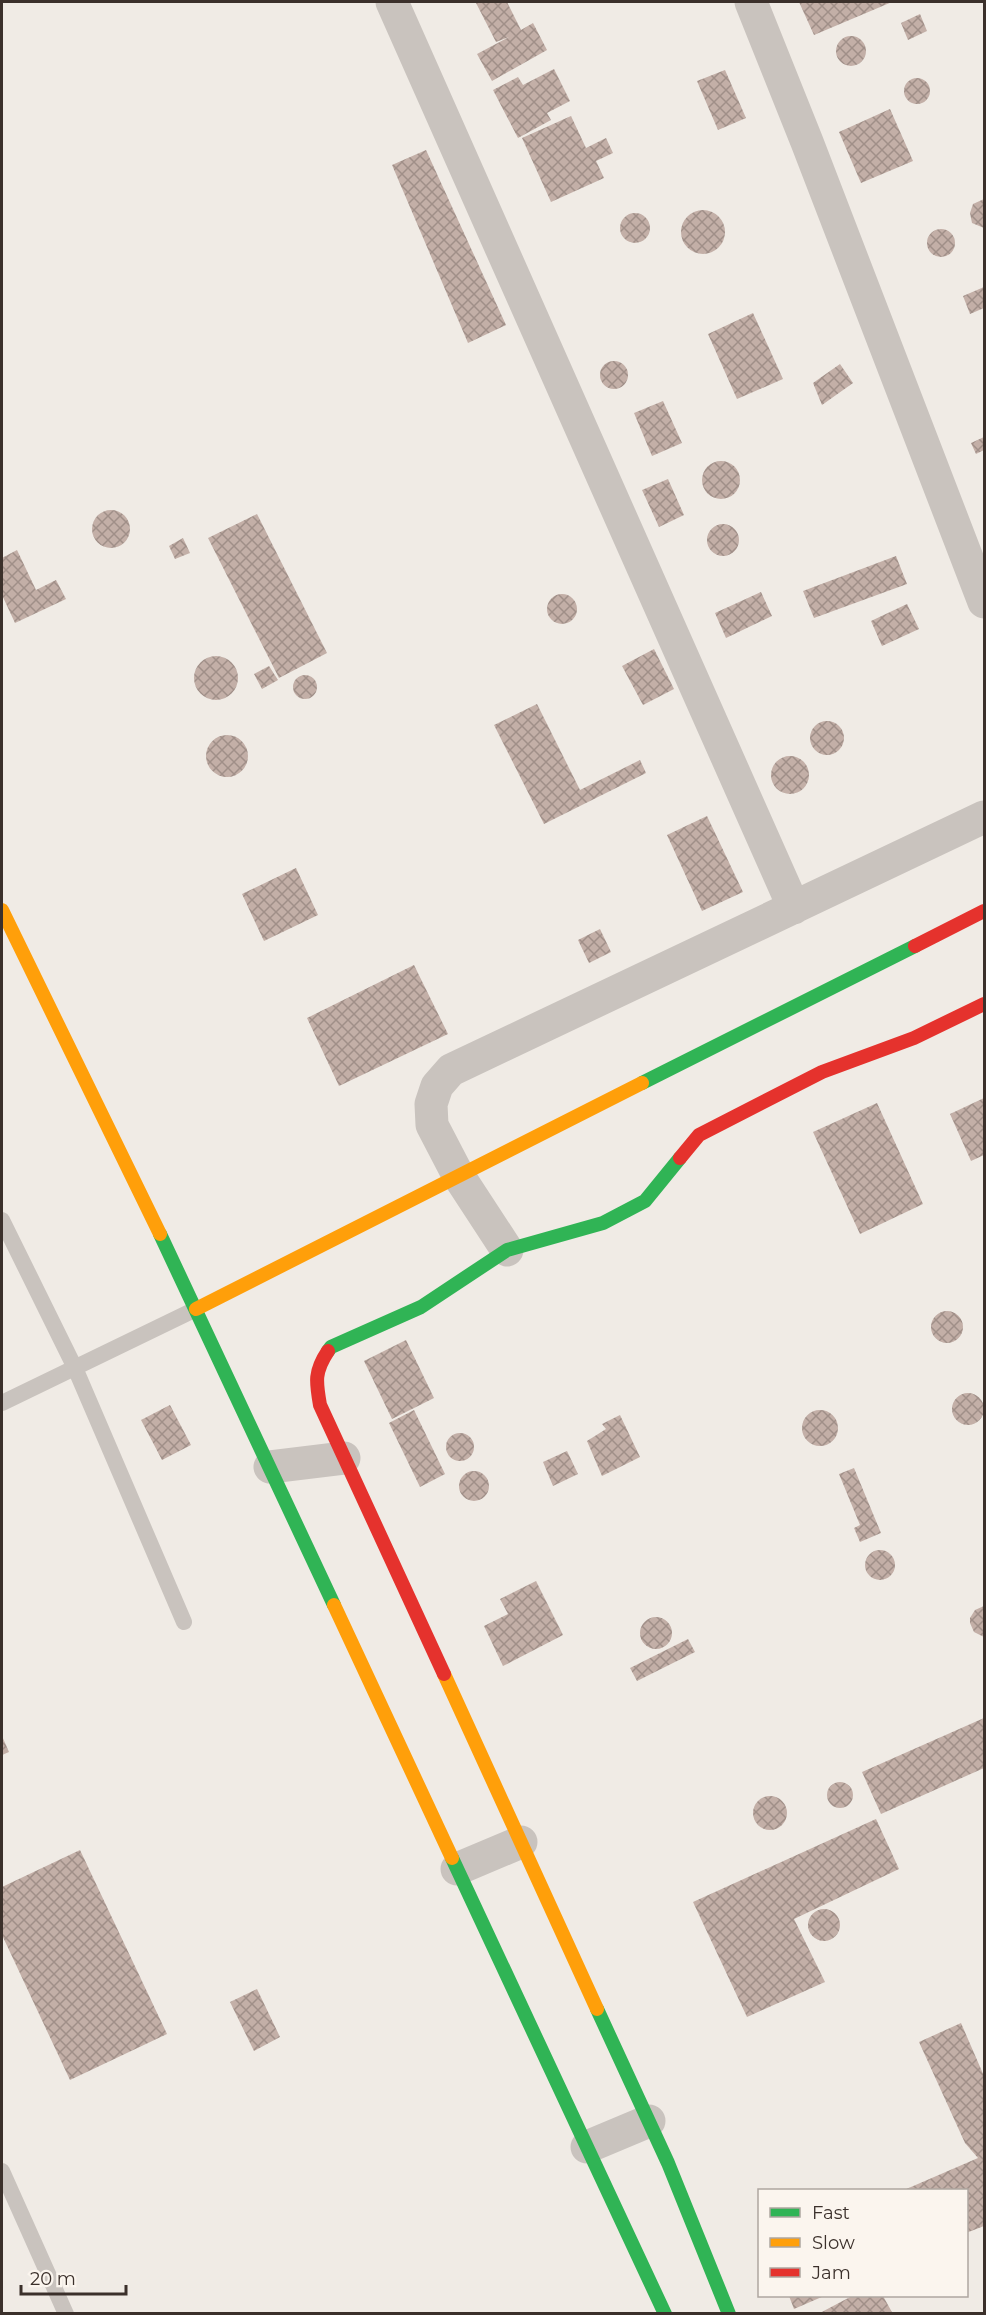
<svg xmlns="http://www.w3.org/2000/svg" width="986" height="2315" viewBox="0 0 986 2315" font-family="Montserrat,sans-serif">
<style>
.building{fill:url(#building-cross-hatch)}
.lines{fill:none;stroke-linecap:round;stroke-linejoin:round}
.lane{stroke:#c9c3be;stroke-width:16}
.street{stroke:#c9c3be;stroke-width:33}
.fast{stroke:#30b455;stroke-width:14}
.slow{stroke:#ff9f0a;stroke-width:14}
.jam{stroke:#e5322d;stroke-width:14}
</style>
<defs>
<pattern id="building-cross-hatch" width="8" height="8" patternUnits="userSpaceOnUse" patternTransform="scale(1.5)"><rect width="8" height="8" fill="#c3afa7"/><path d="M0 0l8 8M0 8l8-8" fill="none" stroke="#a08f88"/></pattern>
</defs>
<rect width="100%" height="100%" fill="#f0ebe5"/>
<path class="building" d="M480,2H507L521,30L533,23L547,50L492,81L477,54L509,37L496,42L476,3Z
M799,2H892L814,35Z
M920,14L927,31L908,40L901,23Z
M836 51a15 15 0 1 1 30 0a15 15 0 1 1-30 0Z
M554,69L570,101L547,113L551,120L518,138L493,90L518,77L523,85Z
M725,70L746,118L718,130L697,81Z
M904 91a13 13 0 1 1 26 0a13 13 0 1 1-26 0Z
M890,109L913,161L861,183L839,132Z
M571,116L586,148L606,138L613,153L596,161L604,178L551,202L522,138Z
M426,150L506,325L468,343L392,165Z
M984,199V228L972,223L970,213L973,204Z
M681 232a22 22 0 1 1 44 0a22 22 0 1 1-44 0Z
M620 228a15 15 0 1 1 30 0a15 15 0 1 1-30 0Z
M927 243a14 14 0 1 1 28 0a14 14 0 1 1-28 0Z
M984,287V308L970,314L963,296Z
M753,313L783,379L737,399L708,334Z
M600 375a14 14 0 1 1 28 0a14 14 0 1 1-28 0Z
M840,364L853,383L822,405L813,383Z
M663,401L682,443L652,456L634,413Z
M984,437V450L976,454L971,443Z
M702 480a19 19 0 1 1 38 0a19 19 0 1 1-38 0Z
M668,479L684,515L659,527L642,490Z
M92 529a19 19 0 1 1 38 0a19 19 0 1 1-38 0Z
M257,514L327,653L279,678L208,538Z
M707 540a16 16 0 1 1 32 0a16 16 0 1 1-32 0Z
M183,538L190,553L175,559L169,546Z
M17,550L36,590L56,580L66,599L15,623L2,595V558Z
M896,556L907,584L814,618L803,591Z
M761,592L772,616L726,638L715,613Z
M547 609a15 15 0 1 1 30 0a15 15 0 1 1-30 0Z
M907,604L919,629L882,646L871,621Z
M654,649L674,689L643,705L622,666Z
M194 678a22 22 0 1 1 44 0a22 22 0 1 1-44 0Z
M269,666L278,680L262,689L254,674Z
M293 687a12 12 0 1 1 24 0a12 12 0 1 1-24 0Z
M537,704L580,790L640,760L646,773L544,824L494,725Z
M810 738a17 17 0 1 1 34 0a17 17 0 1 1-34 0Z
M206 756a21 21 0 1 1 42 0a21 21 0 1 1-42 0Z
M771 775a19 19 0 1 1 38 0a19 19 0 1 1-38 0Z
M707,816L743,892L702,911L667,835Z
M296,868L318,915L264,941L242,894Z
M600,929L611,952L589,963L578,940Z
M414,965L448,1034L339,1086L307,1018Z
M984,1098V1155L971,1161L950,1114Z
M877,1103L923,1204L860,1234L813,1132Z
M931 1327a16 16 0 1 1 32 0a16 16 0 1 1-32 0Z
M406,1340L434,1398L392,1419L364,1361Z
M952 1409a16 16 0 1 1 32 0a16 16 0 1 1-32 0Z
M170,1405L191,1445L162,1460L141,1420Z
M414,1410L445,1474L420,1487L389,1423Z
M802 1428a18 18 0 1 1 36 0a18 18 0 1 1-36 0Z
M620,1415L640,1457L602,1476L587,1441L606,1429L602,1424Z
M446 1447a14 14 0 1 1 28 0a14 14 0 1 1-28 0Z
M567,1451L578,1474L553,1486L543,1462Z
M854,1468L881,1533L860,1542L854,1528L860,1525L839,1474Z
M459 1486a15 15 0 1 1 30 0a15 15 0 1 1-30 0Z
M865 1565a15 15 0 1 1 30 0a15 15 0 1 1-30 0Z
M536,1581L563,1635L503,1666L484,1626L508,1614L500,1599Z
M984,1606V1637L974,1632L970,1623V1618L975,1610Z
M640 1633a16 16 0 1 1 32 0a16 16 0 1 1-32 0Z
M688,1639L695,1652L637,1681L630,1668Z
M984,1718V1768L881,1814L862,1772Z
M2,1736L9,1752L2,1755Z
M827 1795a13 13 0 1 1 26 0a13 13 0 1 1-26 0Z
M753 1813a17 17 0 1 1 34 0a17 17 0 1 1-34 0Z
M876,1819L899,1869L794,1919L825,1982L747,2017L693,1902Z
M80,1850L167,2034L70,2080L2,1935V1887Z
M808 1925a16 16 0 1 1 32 0a16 16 0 1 1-32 0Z
M257,1989L280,2037L254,2051L230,2002Z
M961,2023L984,2076V2226L966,2233V2190H904L978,2158L965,2143L919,2042Z
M789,2296H824L794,2309Z
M852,2296H883L893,2314H818Z"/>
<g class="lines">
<path class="lane" d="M2,1220L75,1368L184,1622
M2,1403L196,1309
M2,2171L66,2314"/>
<path class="street" d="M392,2L794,908
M751,2L807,142L984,602
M507,1250L458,1175L432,1125L431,1104L437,1086L451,1070L984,817
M270,1467L344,1458
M457,1869L521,1842
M587,2147L649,2121"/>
<path class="fast" d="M642,1083L915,946
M160,1234L334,1605
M328,1351L331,1347L421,1307L507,1250L603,1223L645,1201L680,1158
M452,1858L665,2314
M597,2009L668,2163L729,2314"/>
<path class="slow" d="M2,910L160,1234
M196,1309L642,1083
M334,1605L452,1858
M444,1674L597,2009"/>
<path class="jam" d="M915,946L984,911
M680,1158L699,1135L822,1072L914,1038L984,1004
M328,1351C314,1372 316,1382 320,1405L444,1674"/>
</g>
<rect width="986" height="2315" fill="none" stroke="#3b302b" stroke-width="6"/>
<rect x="758" y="2189" width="210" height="108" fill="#fbf5ee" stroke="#aea6a0" stroke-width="1.5"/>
<rect x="770" y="2208" width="30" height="9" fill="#30b455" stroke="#aea6a0" stroke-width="1.5"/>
<text x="812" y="2219" font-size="18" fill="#3b302b">Fast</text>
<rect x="770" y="2238" width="30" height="9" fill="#ff9f0a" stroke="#aea6a0" stroke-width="1.5"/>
<text x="812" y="2249" font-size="18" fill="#3b302b">Slow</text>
<rect x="770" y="2268" width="30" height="9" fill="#e5322d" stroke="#aea6a0" stroke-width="1.5"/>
<text x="812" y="2279" font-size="18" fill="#3b302b">Jam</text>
<path d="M21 2285v9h105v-9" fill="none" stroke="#3b302b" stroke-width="3"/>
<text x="30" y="2285" font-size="18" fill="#3b302b" stroke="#fbf5ee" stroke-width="4.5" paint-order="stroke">20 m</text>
</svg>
